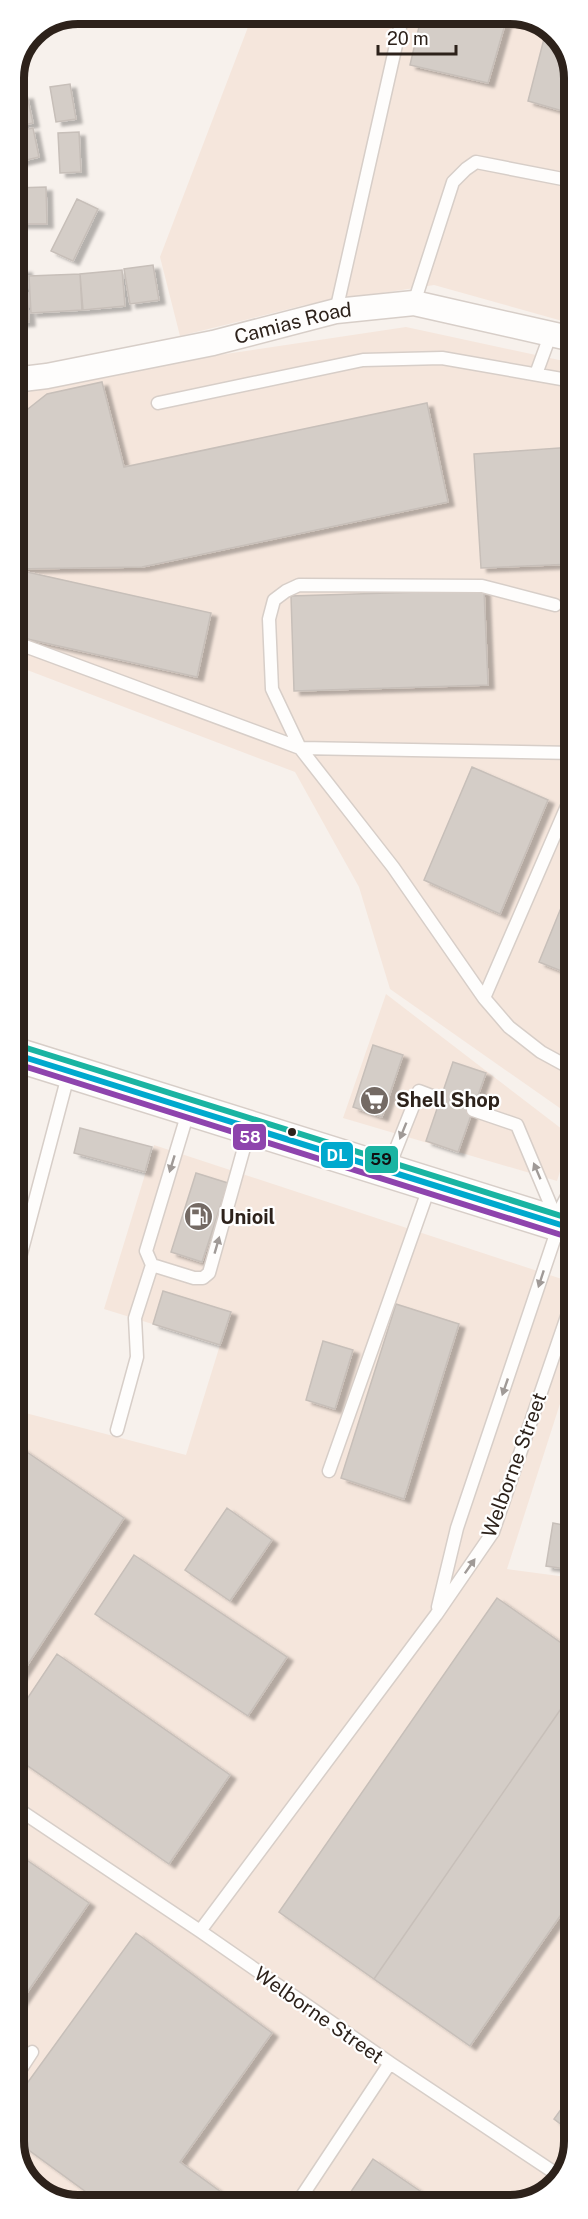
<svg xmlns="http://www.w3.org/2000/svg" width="588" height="2219" viewBox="0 0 588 2219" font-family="'Public Sans',sans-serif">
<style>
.built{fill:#f5e6dc}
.building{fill:#d4cdc7;stroke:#c7bfb9;stroke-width:1.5;filter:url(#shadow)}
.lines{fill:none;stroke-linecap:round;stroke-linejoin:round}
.service-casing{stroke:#d7cec8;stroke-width:15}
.minor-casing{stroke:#d7cec8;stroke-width:27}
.trunk-casing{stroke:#d7cec8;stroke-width:36}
.service{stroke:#fefdfc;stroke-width:12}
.minor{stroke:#fefdfc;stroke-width:24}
.trunk{stroke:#fefdfc;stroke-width:33}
.bus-1-casing{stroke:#fff;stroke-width:10}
.bus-2-casing{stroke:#fff;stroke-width:10}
.bus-3-casing{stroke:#fff;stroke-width:10}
.bus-1{stroke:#00a9ce;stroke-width:6}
.bus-2{stroke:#8e44ad;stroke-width:6}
.bus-3{stroke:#1ab4a2;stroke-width:6}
.oneway{fill:#a09a97}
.bus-dot{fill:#2d221b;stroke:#fff;stroke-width:2}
.labels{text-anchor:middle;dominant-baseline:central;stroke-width:4.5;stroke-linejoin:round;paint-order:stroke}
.street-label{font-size:20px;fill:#2d221b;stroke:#fff}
.poi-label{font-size:20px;font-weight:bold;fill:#2d221b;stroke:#fff;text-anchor:start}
.rim{fill:none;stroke:#2d221b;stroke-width:8}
.line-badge{stroke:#fff;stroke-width:2}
.badge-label{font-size:16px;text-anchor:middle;font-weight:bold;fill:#fff}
.pale-badge-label{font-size:16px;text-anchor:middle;font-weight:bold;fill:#111}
</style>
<defs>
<filter id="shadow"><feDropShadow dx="6" dy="4" stdDeviation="1.5" flood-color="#0004"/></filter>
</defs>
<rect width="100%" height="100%" fill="#f7f1ec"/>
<path class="built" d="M253,14H518L553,30L573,65V324L434,285L305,305L180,336L160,257Z
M406,327L573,363L574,1118L390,989L359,887L295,772L14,665V389L172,362Z
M386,994L571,1136L557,1181L343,1118Z
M154,1145L574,1283V1360L507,1569L574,1578V2141L559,2183L523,2204L70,2205L35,2189L15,2154L14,1410L186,1455L220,1345L104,1309Z"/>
<path class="building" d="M422,14H508L488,83L410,65Z
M547,27L553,30L573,65V114L528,101Z
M70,84L76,119L56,122L50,87Z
M27,95L33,123L15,127L14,97Z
M33,128L39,157L14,163V132Z
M79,132L81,172L60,173L58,133Z
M46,187L47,224H14V188Z
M77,199L98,209L73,261L51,251Z
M153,265L159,300L130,304L124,269Z
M14,269H26L29,322L14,323Z
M122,270L125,306L83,310L80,274Z
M80,274L82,310L31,313L29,276Z
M102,382L124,467L427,403L448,502L142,567L14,569V420L47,394Z
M573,447L574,564L481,568L474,454Z
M27,572L211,613L197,677L14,636Z
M484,590L488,685L294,691L291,596Z
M574,602V694H564L565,603Z
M472,767L548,800L500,914L424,880Z
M574,876V976L539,962Z
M373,1045L403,1055L382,1117L353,1107Z
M453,1062L486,1073L458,1152L426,1141Z
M80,1128L152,1147L145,1172L74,1153Z
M196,1173L228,1183L202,1262L171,1252Z
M163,1291L231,1312L220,1345L153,1324Z
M396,1304L459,1324L404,1499L341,1478Z
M323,1341L353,1350L335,1409L306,1400Z
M15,1444L124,1518L15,1684L14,1445Z
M227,1508L272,1540L230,1601L185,1570Z
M553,1523L574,1527L572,1570L546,1566Z
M134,1555L287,1657L248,1716L95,1614Z
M497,1598L574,1652V1690L374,1979L279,1912Z
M57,1654L230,1775L169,1864L15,1757V1717Z
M574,1690V1896L470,2046L374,1979Z
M15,1852L89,1903L15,2010Z
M136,1933L272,2033L180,2162L236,2203L235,2205H104L15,2140V2100Z
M574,2091V2134L554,2119Z
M373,2159L439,2204L342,2205Z"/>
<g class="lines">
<defs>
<path id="service" d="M414,303L453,182L466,169L476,162L573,181
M336,311L403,14
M536,374L551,333
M158,403L363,360L442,358L573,381
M555,605L482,586L299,585L286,591L274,600L269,619L272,689L300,748L393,867L484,998L509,1027L541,1052L574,1070
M14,642L300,748L574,753
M484,998L574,790
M189,1109L146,1251L152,1265L194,1278H203L209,1273L249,1130
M388,1169L419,1091L440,1099
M14,1280L69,1072
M117,1430L137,1357L135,1318L152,1265
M14,1433L19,1435
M329,1471L430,1185
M438,1607L457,1528L559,1225L517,1125L473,1110
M15,1807L200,1931L390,2063L296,2205
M200,1931L436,1615L493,1532L574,1296
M390,2063L561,2177
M15,2078L32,2052
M33,2186L43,2193"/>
<g id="minor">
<path id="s1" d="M14,380L47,376L213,343L336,311L414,303L573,339"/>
<path d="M559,1225L574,1196"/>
</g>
<path id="trunk" d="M14,1054L574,1229"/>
</defs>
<use href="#service" class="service-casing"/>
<use href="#minor" class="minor-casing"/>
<use href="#trunk" class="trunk-casing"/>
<use href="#service" class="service"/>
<use href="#minor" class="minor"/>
<use href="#trunk" class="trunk"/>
<defs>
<path id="bus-1" d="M14,1054L574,1229"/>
<path id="bus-2" d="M14,1063L571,1238"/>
<path id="bus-3" d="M17,1045L574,1220"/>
</defs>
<use href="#bus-1" class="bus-1-casing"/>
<use href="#bus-2" class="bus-2-casing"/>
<use href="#bus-3" class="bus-3-casing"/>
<use href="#bus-1" class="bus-1"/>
<use href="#bus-2" class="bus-2"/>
<use href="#bus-3" class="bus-3"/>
</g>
<defs><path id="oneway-solid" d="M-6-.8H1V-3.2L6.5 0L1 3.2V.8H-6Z" transform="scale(1.5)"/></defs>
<g class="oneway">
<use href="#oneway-solid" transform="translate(403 1131) rotate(112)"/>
<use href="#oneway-solid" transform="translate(172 1164) rotate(107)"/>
<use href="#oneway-solid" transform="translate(537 1171) rotate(-113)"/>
<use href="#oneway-solid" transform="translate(217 1245) rotate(-74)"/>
<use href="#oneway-solid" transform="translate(541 1279) rotate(108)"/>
<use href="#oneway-solid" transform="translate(505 1387) rotate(109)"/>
<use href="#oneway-solid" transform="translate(470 1566) rotate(-55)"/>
</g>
<defs>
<symbol id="supermarket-disc" viewBox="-11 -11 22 22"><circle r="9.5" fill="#746a64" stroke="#fff"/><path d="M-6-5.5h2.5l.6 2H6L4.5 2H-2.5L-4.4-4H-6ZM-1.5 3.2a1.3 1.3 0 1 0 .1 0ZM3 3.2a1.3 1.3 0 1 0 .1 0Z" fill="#fff"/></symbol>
<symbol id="fuel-disc" viewBox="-11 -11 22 22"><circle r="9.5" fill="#746a64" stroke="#fff"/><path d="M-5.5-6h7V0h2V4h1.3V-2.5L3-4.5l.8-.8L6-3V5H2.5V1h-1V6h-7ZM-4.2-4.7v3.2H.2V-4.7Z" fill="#fff"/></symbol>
</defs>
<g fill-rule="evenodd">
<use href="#supermarket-disc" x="358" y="1084" width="33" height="33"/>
<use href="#fuel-disc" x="182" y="1200" width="33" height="33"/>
</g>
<circle class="bus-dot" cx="292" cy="1132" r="5"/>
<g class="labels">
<g class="street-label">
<text stroke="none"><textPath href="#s1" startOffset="285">Camias Road</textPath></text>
<text transform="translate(514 1465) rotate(-70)">Welborne Street</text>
<text transform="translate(319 2015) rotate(35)">Welborne Street</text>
</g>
<g class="poi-label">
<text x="396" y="1100">Shell Shop</text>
<text x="220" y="1217">Unioil</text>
</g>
</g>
<path d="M0 0H588V2219H0ZM78 24H510A54 54 0 0 1 564 78V2141A54 54 0 0 1 510 2195H78A54 54 0 0 1 24 2141V78A54 54 0 0 1 78 24Z" fill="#fff" fill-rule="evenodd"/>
<path class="rim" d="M78 24H510A54 54 0 0 1 564 78V2141A54 54 0 0 1 510 2195H78A54 54 0 0 1 24 2141V78A54 54 0 0 1 78 24Z"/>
<g class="line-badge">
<rect x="232" y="1123" width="35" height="28" rx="6" fill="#8e44ad"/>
<rect x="320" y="1141" width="34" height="28" rx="6" fill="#00a9ce"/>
<rect x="364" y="1145" width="35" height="29" rx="6" fill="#1ab4a2"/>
</g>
<g class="badge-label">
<text x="250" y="1143">58</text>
<text x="337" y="1161">DL</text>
</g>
<g class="pale-badge-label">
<text x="381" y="1165">59</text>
</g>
<path d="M378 45v9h78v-9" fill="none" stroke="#2d221b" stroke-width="3"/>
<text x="387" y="45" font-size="18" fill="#2d221b" stroke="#ffffff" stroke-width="4.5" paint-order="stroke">20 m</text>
</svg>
